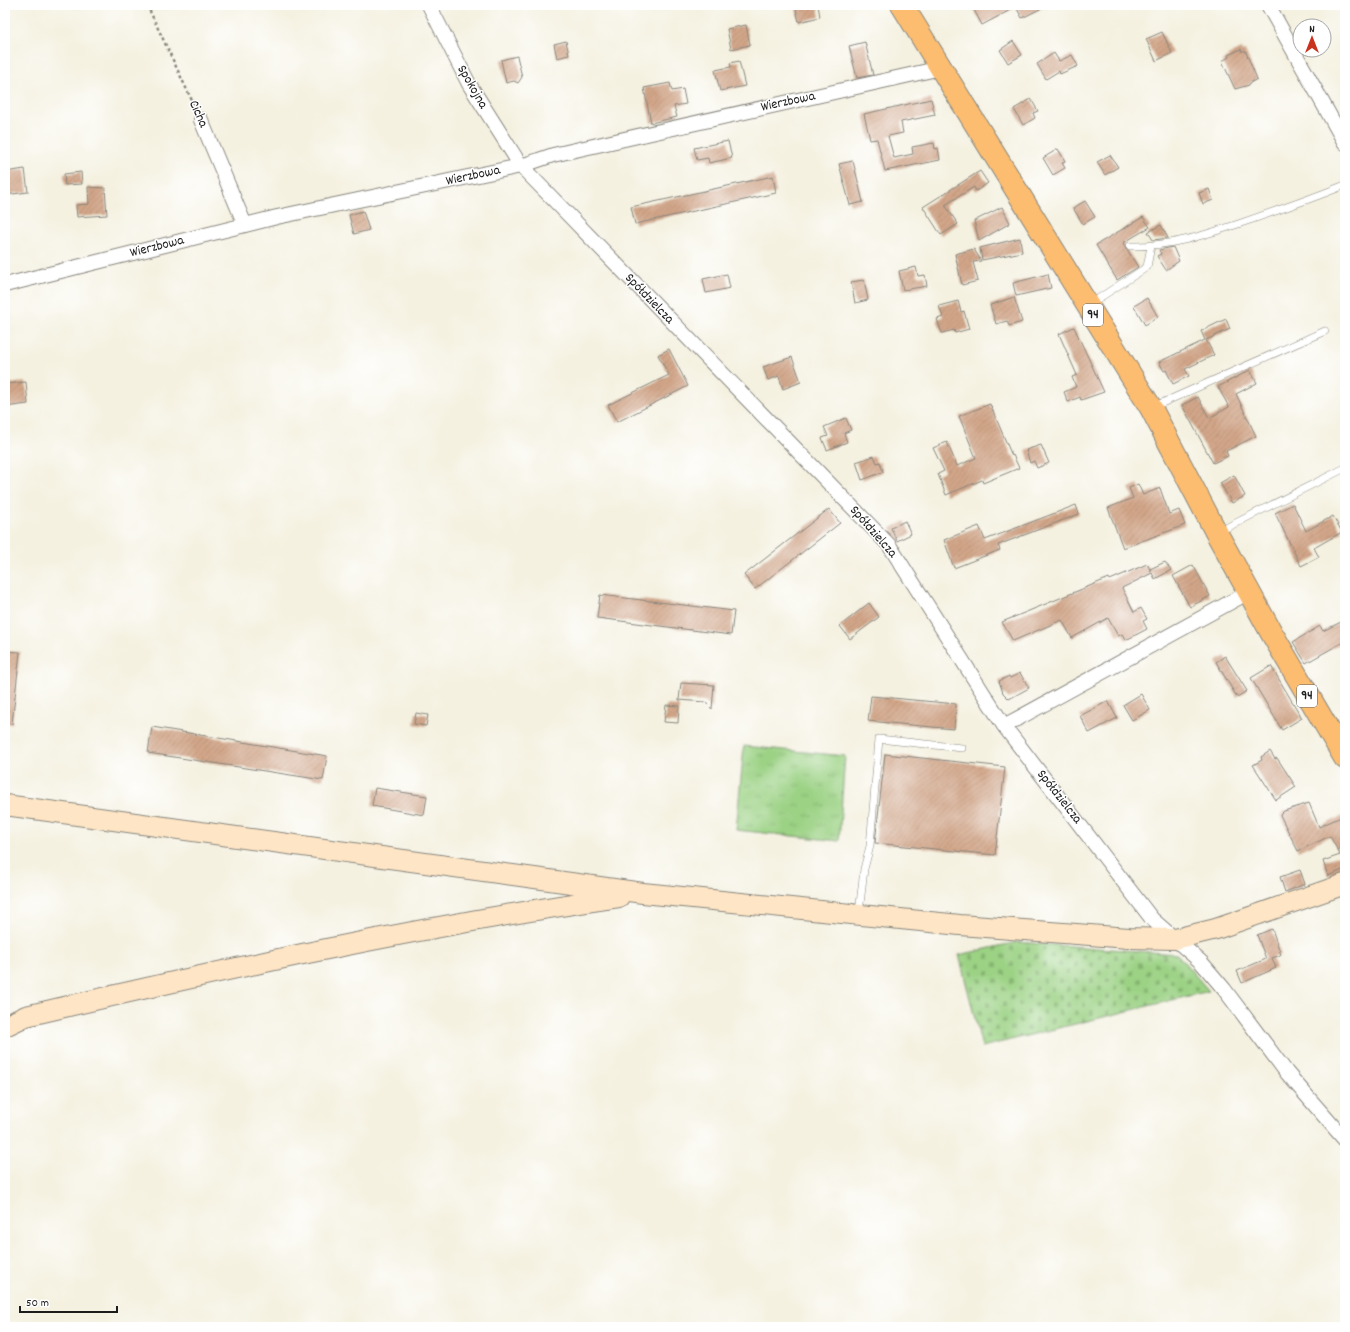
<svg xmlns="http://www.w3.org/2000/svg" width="1350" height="1332" viewBox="0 0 1350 1332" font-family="Dekko,sans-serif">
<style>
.grass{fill:url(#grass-tufts);stroke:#5c7750}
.cemetery{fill:url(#cemetery-stones);stroke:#5c7750}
.building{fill:url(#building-hatch)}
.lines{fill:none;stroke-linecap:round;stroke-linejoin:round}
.lane-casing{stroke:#88867e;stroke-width:8}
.street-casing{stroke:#88867e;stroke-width:16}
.secondary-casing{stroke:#88867e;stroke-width:22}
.primary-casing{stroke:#88867e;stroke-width:24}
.path{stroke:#88867e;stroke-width:2.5;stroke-dasharray:3 3;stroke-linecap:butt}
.lane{stroke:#fff;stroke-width:7}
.street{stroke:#fff;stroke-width:14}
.secondary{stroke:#fee5c5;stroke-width:20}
.primary{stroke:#fcbd6f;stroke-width:22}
.labels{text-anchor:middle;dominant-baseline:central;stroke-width:3;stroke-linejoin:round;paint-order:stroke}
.shield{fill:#fff;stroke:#606060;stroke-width:1}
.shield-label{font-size:13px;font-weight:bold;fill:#1c1c1c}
.street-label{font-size:14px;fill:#1c1c1c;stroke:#fff}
</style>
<defs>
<pattern id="grass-tufts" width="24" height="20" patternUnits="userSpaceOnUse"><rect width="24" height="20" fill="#9bd284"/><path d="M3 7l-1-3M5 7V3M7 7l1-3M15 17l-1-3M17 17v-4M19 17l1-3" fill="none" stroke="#85b471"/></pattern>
<pattern id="cemetery-stones" width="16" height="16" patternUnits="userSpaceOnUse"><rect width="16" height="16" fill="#9bd284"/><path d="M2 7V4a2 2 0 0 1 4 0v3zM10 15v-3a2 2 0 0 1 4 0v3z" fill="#85b471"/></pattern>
<pattern id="building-hatch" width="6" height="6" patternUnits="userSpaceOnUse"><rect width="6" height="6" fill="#d2a689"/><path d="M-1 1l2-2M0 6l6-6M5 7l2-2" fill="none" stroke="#b48e76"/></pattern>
</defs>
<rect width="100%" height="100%" fill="#fff"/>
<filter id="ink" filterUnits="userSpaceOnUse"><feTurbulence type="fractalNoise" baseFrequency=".025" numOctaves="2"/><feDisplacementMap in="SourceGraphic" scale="8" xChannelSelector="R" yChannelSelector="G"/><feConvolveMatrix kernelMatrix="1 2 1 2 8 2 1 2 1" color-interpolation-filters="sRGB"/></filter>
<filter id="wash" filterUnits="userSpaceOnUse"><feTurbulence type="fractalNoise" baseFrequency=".012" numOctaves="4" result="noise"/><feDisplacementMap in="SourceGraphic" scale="16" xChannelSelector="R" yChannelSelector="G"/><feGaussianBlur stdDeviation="0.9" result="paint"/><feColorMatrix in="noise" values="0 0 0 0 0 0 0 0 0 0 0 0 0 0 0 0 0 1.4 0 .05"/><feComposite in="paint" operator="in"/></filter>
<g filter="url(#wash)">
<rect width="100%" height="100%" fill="#f4f1e0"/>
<path class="grass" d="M744,746L845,756L839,841L736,830Z"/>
<path class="cemetery" d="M1017,942L1177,954L1209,991L982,1047L959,955Z"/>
<g id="blocks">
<path class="building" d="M795,5H818L820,17L799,22Z
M983,5H1048L1022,18L1016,7L982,25L974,10Z
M746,25L750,45L731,49L727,29Z
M1162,32L1172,53L1156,61L1146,39Z
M566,41L569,55L557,58L554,44Z
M1013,41L1022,55L1008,63L1000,50Z
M865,42L873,75L857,78L849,46Z
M1241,49L1242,52L1245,50L1257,79L1250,83L1249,85L1235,89L1222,61L1229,57L1228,55Z
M1054,53L1059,61L1072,55L1078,66L1060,74L1059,71L1046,79L1037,64Z
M517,56L522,77L518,83L514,81L506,83L501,60Z
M739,61L745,86L720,91L715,70L731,67L730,63Z
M670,83L672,91L683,89L686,104L674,106L677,117L651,123L644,88Z
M931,99L935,115L901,122L903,133L888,136L894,158L913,154L912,147L934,143L935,149L938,148L940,160L885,171L877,139L870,140L864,114Z
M1031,99L1038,111L1033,113L1035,118L1023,125L1014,109Z
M728,141L732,158L709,163L708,158L697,160L694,148Z
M1058,149L1065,161L1062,163L1065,168L1053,175L1043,158Z
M1110,155L1118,167L1105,175L1097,162Z
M853,161L863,202L850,205L839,164Z
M25,169L28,192L5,195V172Z
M980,171L988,183L976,191L974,187L945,205L958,224L941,235L923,207Z
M81,172L82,184L65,185L64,174Z
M773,176L776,193L635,224L631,207Z
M88,187L105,188L107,215L77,217L76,205L89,204Z
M1209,189L1213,200L1203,204L1199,193Z
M1085,201L1095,217L1083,224L1073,208Z
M1002,207L1010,223L979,241L974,221Z
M363,211L369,230L354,234L349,215Z
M1143,217L1150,227L1123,243L1138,267L1117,280L1096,245Z
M1161,225L1168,238L1153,240L1148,232Z
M1020,238L1022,252L982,260L980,248Z
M1173,247L1179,261L1166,270L1157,256L1161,254L1159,250Z
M974,249L981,261L973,262L978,281L962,285L955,254Z
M916,267L918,276L925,275L927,286L903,290L899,271Z
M727,274L730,288L706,293L703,279Z
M1048,274L1051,288L1016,296L1013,283Z
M864,280L868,300L855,303L851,282Z
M1014,297L1022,322L1009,326L1007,321L996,324L990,305Z
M1147,298L1158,317L1145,325L1134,306Z
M958,301L961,312L964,311L969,329L955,333L954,330L942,333L937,319L943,317L939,306Z
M1226,319L1230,329L1206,340L1214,355L1185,369L1189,376L1173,384L1166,370L1164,371L1159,362L1205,340L1201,331Z
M1074,327L1104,392L1081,400L1080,397L1068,402L1064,392L1076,387L1072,377L1077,375L1059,334Z
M669,349L688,386L617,422L608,405L669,375L658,355Z
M792,357L801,382L783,389L779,376L768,380L763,367Z
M1250,370L1257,383L1236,394L1256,436L1226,451L1228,456L1213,463L1182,405L1198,397L1209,418L1229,407L1218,387Z
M26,382L28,404L5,407V384Z
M990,404L1012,456L1013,455L1019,468L983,483L982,480L946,495L938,474L944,471L933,448L947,442L957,466L976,458L959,416Z
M846,418L851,430L844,433L847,442L827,450L822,438L828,436L824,427Z
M1041,445L1049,463L1037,468L1034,461L1030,463L1026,450Z
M874,456L877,463L880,462L883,472L862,480L856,462Z
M1234,475L1245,496L1232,503L1220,483Z
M1138,484L1143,495L1160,488L1169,514L1179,510L1185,525L1123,548L1108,508L1133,498L1129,488Z
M1293,504L1306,531L1333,516L1342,532L1314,548L1319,557L1301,566L1275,513Z
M1076,505L1079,514L998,545L1000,550L954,568L944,540L979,526L985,540Z
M829,509L840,523L755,589L744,575Z
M905,521L911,534L897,541L891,528Z
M1165,562L1171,570L1155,579L1152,573L1122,588L1134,612L1141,608L1147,619L1143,621L1147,629L1126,640L1122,634L1118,636L1108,618L1072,638L1062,620L1013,641L1002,622L1109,578L1110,580L1147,564L1151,571L1150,569Z
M1193,565L1210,596L1190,607L1173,576Z
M600,595L734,611L731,635L597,618Z
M869,603L879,617L850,639L840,626Z
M1345,620V641L1306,663L1293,642L1320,626L1323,631Z
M5,651L20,652L12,724L5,723Z
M1225,656L1247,691L1237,697L1216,662Z
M1271,666L1302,718L1282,730L1251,678Z
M1020,673L1029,688L1009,699L1003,693L999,681L1009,676L1010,678Z
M681,683L714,685L712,709L705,702L679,700Z
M1141,694L1150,710L1132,720L1123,705Z
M871,696L956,704L954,729L868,721Z
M1108,701L1117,718L1089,733L1080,716Z
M666,705L679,706L678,723L664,722Z
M416,713L428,715L426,726L414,724Z
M152,727L327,756L323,780L148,753Z
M1270,751L1275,759L1277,758L1296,787L1276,800L1253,765L1262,760L1261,757Z
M885,754L1005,767L995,855L875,843Z
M375,788L427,796L424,815L372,806Z
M1309,803L1319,827L1345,815V869L1328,876L1323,861L1340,855L1330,836L1298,851L1280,815L1284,811Z
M1300,870L1305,884L1285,892L1280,877Z
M1272,929L1281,955L1272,958L1276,968L1242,983L1237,971L1266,959L1257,935Z"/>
</g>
</g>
<g filter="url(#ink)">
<use href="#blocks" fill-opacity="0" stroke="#88867e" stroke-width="1"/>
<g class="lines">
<defs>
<path id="lane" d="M1130,246C1170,247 1204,235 1241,223C1276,211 1311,199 1345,185
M1090,304L1147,267L1151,246
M1153,407L1325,331
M1218,532L1345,468
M859,913L864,869L870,846L879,739L962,748"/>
<path id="street" d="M429,5L469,84L521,166L889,545L1004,726L1152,919L1201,962L1224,989L1287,1073L1345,1140
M1268,5L1345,143
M201,120L245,225
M5,285L277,217L521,166L553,155L941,68
M1004,726L1249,592"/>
<path id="secondary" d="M5,805L643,893L960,925L1129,938L1175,939L1216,929L1345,884
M5,1026L26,1016C222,970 420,926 619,897"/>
<path id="primary" d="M902,5L1151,408L1216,532L1271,632L1345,758"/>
</defs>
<use href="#lane" class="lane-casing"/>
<use href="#street" class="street-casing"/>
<use href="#secondary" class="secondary-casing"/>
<use href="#primary" class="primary-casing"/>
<path class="path" d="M147,5L196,109"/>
<use href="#lane" class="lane"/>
<use href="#street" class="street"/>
<use href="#secondary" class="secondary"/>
<use href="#primary" class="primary"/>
</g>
</g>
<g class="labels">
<g class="shield">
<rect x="1083" y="304" width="20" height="22" rx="3"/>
<rect x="1297" y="685" width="20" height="22" rx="3"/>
</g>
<g class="shield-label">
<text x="1093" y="315">94</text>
<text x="1307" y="696">94</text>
</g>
<g class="street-label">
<text transform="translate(472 87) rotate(60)">Spokojna</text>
<text transform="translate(788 102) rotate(-12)">Wierzbowa</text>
<text transform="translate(198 114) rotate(66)">Cicha</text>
<text transform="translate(473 176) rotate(-12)">Wierzbowa</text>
<text transform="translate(157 247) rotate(-14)">Wierzbowa</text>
<text transform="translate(649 299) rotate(46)">Spółdzielcza</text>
<text transform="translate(873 532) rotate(49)">Spółdzielcza</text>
<text transform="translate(1059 797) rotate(52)">Spółdzielcza</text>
</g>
</g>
<rect width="1350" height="1332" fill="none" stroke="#fff" stroke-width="20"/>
<g transform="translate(1312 38)"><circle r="19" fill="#ffffff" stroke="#a4a4a4"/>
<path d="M0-3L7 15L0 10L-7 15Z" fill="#c8321e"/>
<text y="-6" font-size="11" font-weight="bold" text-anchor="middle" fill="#1c1c1c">N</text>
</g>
<path d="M20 1306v6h97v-6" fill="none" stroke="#1c1c1c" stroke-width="2"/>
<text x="26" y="1306" font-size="12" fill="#1c1c1c" stroke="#ffffff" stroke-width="3" paint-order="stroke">50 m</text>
</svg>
